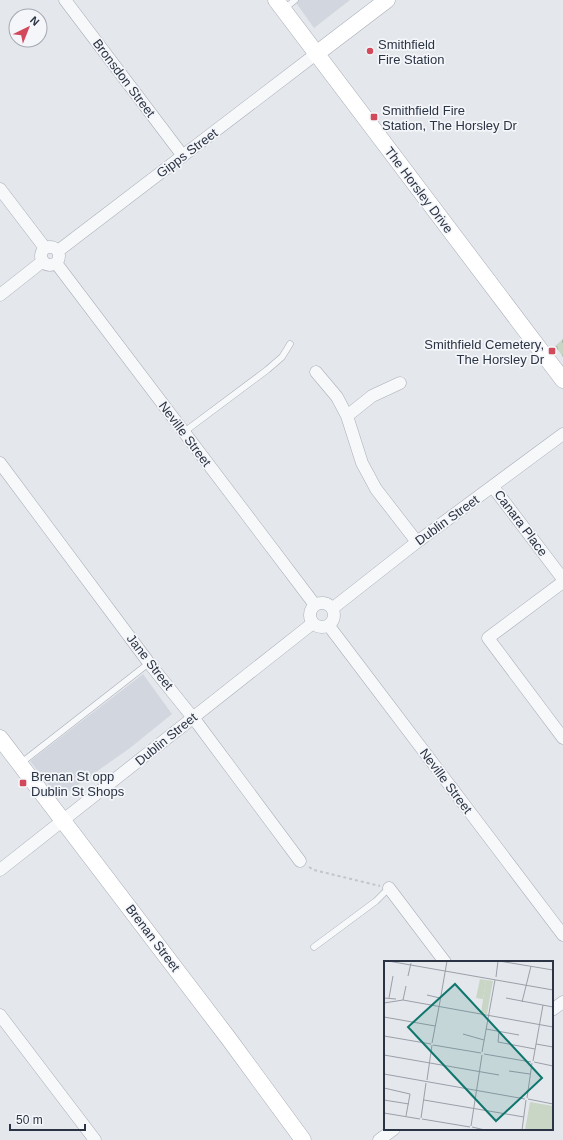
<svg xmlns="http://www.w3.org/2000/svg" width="563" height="1140" viewBox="0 0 563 1140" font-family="Arial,sans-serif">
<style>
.built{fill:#d2d6de}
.cemetery{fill:url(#cemetery-stones)}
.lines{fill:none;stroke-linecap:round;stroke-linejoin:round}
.lane-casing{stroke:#a9aeb7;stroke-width:7}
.street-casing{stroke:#a9aeb7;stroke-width:13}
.secondary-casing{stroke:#a9aeb7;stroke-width:17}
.path{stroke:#c2c5cb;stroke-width:2;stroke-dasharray:3 3;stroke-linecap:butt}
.lane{stroke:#f7f8fa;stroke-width:6}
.street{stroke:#f7f8fa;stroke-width:12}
.secondary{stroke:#fff;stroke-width:16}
.poi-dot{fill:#d1495b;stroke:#f4f6f9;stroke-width:1.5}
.labels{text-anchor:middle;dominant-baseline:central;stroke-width:3.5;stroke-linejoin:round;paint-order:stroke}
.poi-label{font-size:13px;fill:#2b3445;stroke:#f4f6f9;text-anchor:start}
.street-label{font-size:13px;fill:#2b3445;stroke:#f4f6f9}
.inset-road{fill:none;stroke:#9a9fa9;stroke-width:1}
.view{fill:#0f766e;fill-opacity:0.15;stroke:#0f766e;stroke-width:2}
.inset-edge{fill:none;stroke:#2b3445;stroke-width:2}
</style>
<defs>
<pattern id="cemetery-stones" width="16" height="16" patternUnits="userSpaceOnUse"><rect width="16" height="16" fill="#c9d6c5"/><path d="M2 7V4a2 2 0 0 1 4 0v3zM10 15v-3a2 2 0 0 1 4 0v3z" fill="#adb8ab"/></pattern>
</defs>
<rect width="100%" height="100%" fill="#e4e7ec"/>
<path class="built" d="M294,0H350L314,28Z
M143,674L172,714L130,748L59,798L30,761Z"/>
<path class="cemetery" d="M563,339V357L555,346Z"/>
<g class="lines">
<defs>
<path id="lane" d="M284,9L295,0
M184,432L267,370L282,357L290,344
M21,763L149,663
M314,947L376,901L389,888"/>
<path id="street" d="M65,0L183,156
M0,189L45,248
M41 256a9 9 0 1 1 18 0a9 9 0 1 1-18 0Z
M58,251L316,54
M56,263L315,605
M0,295L43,261
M316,372L337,397L347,416L362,463L376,489L417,542
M347,416L372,396L400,383
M0,463L149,663L198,724L300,861
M493,487L563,579
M563,582L488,638L563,738
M310 615a12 12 0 1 1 24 0a12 12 0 1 1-24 0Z
M333,608L417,542L563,434
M329,626L563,935
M0,870L313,623
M389,888L445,962
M552,1010L563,1002
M0,1015L95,1140
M379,1140L394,1129"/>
<path id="secondary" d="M276,0L563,380
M316,54L387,0
M0,738L229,1039L303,1140"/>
</defs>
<use href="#lane" class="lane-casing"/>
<use href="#street" class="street-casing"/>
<use href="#secondary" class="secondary-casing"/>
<path class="path" d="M309,867L314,870L380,886"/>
<use href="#lane" class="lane"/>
<use href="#street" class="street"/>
<use href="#secondary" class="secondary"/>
</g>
<g class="poi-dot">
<circle cx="370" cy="51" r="4"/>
<rect x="370" y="113" width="8" height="8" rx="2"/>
<rect x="548" y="347" width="8" height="8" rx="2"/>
<rect x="19" y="779" width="8" height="8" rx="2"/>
</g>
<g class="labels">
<g class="poi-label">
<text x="378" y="44">Smithfield<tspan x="378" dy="15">Fire Station</tspan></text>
<text x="382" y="110">Smithfield Fire<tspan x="382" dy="15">Station, The Horsley Dr</tspan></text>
<text x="544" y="344" text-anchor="end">Smithfield Cemetery,<tspan x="544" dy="15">The Horsley Dr</tspan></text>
<text x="31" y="776">Brenan St opp<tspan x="31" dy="15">Dublin St Shops</tspan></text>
</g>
<g class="street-label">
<text transform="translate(124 78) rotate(53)">Bronsdon Street</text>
<text transform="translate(187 153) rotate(-37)">Gipps Street</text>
<text transform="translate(419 190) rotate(53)">The Horsley Drive</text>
<text transform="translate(185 434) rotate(53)">Neville Street</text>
<text transform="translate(447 520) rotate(-36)">Dublin Street</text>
<text transform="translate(521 523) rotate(53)">Canara Place</text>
<text transform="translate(150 662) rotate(52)">Jane Street</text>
<text transform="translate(166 739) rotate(-39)">Dublin Street</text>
<text transform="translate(446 781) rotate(53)">Neville Street</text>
<text transform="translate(153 938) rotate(53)">Brenan Street</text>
</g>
</g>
<g transform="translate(384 961)">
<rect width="169" height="169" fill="#e4e7ec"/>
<path d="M96,18L102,19L99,38L92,37Z" fill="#c9d6c5"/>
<path d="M102,19L109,20L103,53L97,52Z" fill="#c9d6c5"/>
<path d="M146,141L169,145V169H141Z" fill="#c9d6c5"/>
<path class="inset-road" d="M4,0L169,29M115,0L169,9M24,15L27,2M112,16L114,0M43,34L56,37M0,37L12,38M5,37L9,15M122,37L169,46M19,39L22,25M138,41L147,5M0,42L19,39L169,66M55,46L63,0M0,56L51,65M102,68L135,74M115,71L114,81L151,88M79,73L100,79M0,75L47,83M48,82L55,46M152,83L169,86M49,84L97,92M98,91L111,19M100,93L147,101M0,94L115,114M149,100L159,44M150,101L169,105M125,110L146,113M0,113L141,138M43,119L48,84M0,127L26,133L22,155M143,137L148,102M144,138L169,143M0,139L25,143M40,139L140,156M0,152L36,158M37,157L42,122M38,158L86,166M87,165L98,94M88,166L101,169M138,169L142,139"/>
<path class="view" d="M71,23L158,117L112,160L24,66Z"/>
<rect width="169" height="169" class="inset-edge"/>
</g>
<g transform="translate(28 28) rotate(43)"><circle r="19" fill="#f4f6f9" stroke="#a4a8b1"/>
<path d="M0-3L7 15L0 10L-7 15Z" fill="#d1495b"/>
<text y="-6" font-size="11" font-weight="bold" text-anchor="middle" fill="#2b3445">N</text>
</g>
<path d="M10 1124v6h75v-6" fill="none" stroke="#2b3445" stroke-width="2"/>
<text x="16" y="1124" font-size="12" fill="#2b3445" stroke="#f4f6f9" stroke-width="3" paint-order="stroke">50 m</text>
</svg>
